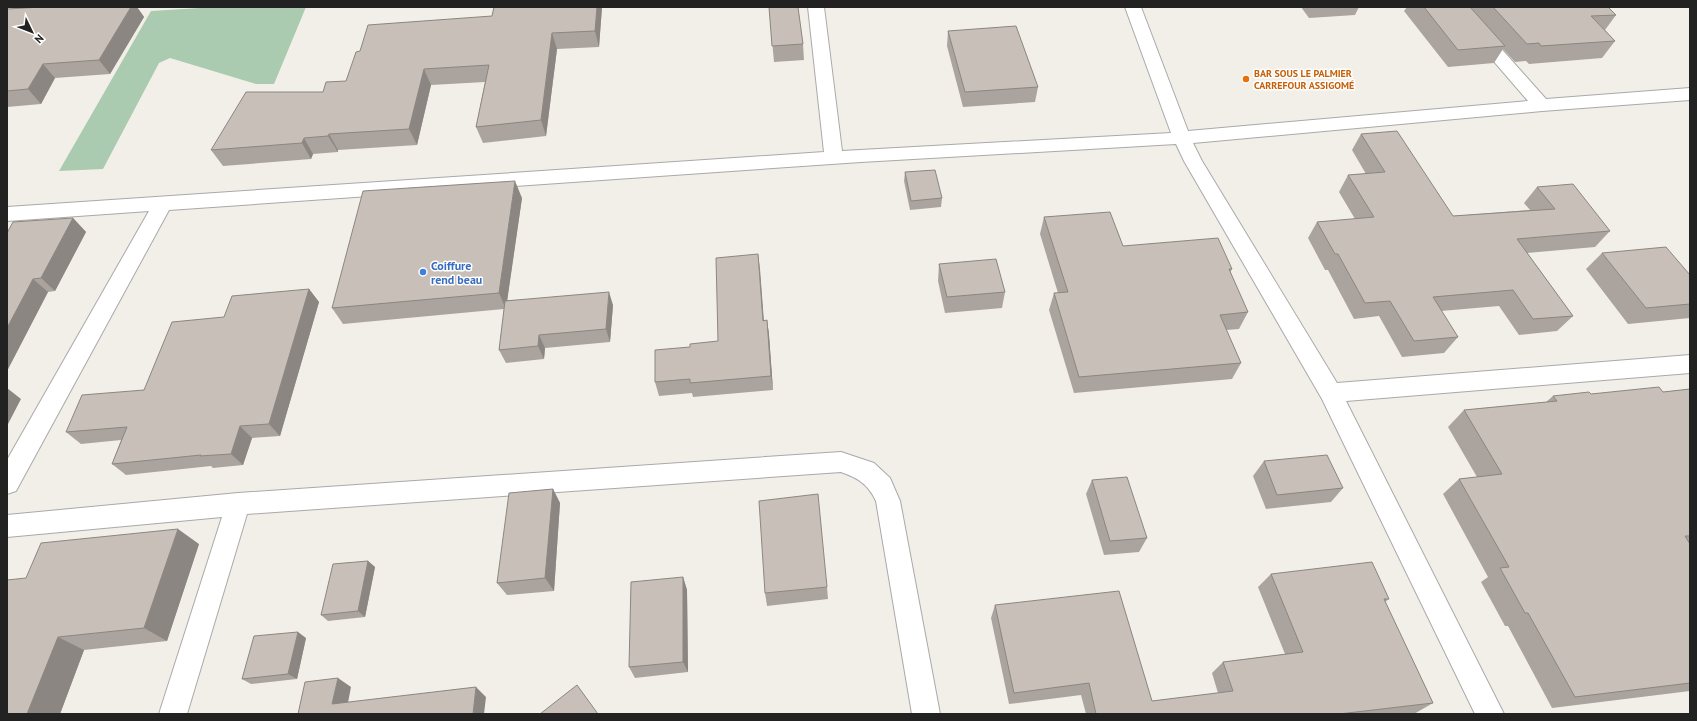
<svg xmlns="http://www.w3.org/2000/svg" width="1697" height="721" viewBox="0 0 1697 721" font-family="'PT Sans',sans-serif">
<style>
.cemetery{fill:#aacbaf}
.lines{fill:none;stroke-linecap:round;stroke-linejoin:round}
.minor-casing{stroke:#a9a9a9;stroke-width:2}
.minor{fill:#fff;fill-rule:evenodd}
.wall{fill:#aba49e}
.shaded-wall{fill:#8b8681}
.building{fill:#c7bfb8;stroke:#8b8681}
.food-dot{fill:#e8710a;stroke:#fff;stroke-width:1.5}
.shop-dot{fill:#3f7fe0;stroke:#fff;stroke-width:1.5}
.labels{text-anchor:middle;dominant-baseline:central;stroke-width:3;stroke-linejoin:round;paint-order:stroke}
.far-food-label{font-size:10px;font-weight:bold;fill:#c56008;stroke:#fff;text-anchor:start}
.shop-label{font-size:12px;font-weight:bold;fill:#366cbe;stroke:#fff;text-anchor:start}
</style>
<rect width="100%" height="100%" fill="#f2efe9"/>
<path class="cemetery" d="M217,7H306L274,84H256L170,58L159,63L103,169L59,171L151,11Z"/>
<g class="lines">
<defs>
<path id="minor" d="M808,7H824L842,151L1171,133L1125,7H1141L1188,131L1528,101L1447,7H1464L1546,99L1690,88V100L1542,111L1193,143L1202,161L1337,383L1690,355V373L1346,401L1504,714H1475L1322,399L1184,161L1176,144L861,162L169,210L16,491L7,494V460L149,211L7,221V207L824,152Z
M841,452L874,463L890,478L900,501L940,714H912L876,501C868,484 858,478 841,472L247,514L187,714H159L222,517L7,537V515L238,493Z"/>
</defs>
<use href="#minor" class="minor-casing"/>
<use href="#minor" class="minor"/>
</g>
<path class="wall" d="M42,7H137L144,17L110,74L55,78L41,104L7,107V9Z
M494,7H602L599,47L557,49L546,136L483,143L476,127L485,82L431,85L417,145L338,150V152L313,154L311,159L223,166L211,150L323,92L346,81L360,51L492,16Z
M769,7L803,44L804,60L774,62Z
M1301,7H1359L1355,15L1309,18Z
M1407,7H1608L1616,15L1605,30L1615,41L1602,58L1529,64L1526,61L1515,62L1503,49L1494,63L1448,67L1404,11Z
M948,31L1038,87L1035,102L963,107L947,46Z
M1361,134L1453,216L1530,210L1524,203L1537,187L1610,231L1595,247L1527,253L1573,316L1557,331L1519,335L1499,306L1441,311L1458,337L1444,353L1402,357L1379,316L1354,319L1328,270H1325L1308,238L1317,222L1355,219L1339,192L1348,175L1366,174L1352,150Z
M905,172L942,198L941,207L910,210L904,181Z
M522,198L507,300L613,305L610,342L545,348L544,359L506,363L499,350L504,309L343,324L332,308Z
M1044,217L1123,246L1232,269L1230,273L1248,312L1239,329L1226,330L1241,363L1232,379L1074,393L1049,310L1054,293H1058L1040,234Z
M73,218L86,232L55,291L48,292L7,371V233Z
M1602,253L1690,275V318L1628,324L1586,269Z
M758,254L763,321L767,320L769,335L773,390L693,397L692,393L659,396L655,382L718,341Z
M939,264L1005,292L1002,308L945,313L938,281Z
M309,289L319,302L280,436L252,438L243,465L213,468L211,466L126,475L112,464L121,440L81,444L66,432L144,390L224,317Z
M1690,389V691L1552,708L1508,626H1505L1481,582L1488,577L1443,494L1459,479L1477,477L1448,427L1464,410L1546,402L1553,396L1663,392Z
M1264,461L1343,488L1331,502L1266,509L1253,476Z
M1092,480L1147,538L1139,552L1104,555L1086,494Z
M553,489L560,503L554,591L507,595L497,583Z
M199,544L167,641L84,650L60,714H7L26,578Z
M368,561L375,567L365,617L328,621L321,615Z
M1271,574L1389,599L1385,602L1433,703L1414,714H1086L1081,695L1009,704L991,618L995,605L1152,701L1218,693L1212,673L1223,662L1285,654L1258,587Z
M683,577L687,590L688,672L635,678L629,667Z
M827,587L828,599L767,606L765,593Z
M306,638L297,679L251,684L242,679Z"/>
<path class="shaded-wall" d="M131,7H137L144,17L110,74L99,60Z
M597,7H602L599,47L595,31Z
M552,33L557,49L546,136L541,120Z
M43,64L55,78L41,104L28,89Z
M424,69L431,85L417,145L409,129Z
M329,134L338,150V152L328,136Z
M304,138L313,154L311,159L302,143Z
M515,181L522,198L506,309L499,293Z
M73,218L86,232L55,291L41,278Z
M758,254L760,269L765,335L763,321Z
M33,279L48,292L7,371V328Z
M309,289L319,302L280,436L269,424Z
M609,292L613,305L610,342L606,329Z
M767,320L769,335L773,390L771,376Z
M539,335L545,348L544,359L538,346Z
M7,388L21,399L7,426Z
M240,426L252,438L243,465L231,454Z
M553,489L560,503L554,591L545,578Z
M178,529L199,544L167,641L144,628Z
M368,561L375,567L365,617L358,611Z
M683,577L687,590L688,672L683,662Z
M298,632L306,638L297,679L288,674Z
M58,637L84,650L60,714H27Z
M338,678L351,687L346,713L332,704Z
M476,687L486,697L484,714H473Z"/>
<path class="building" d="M42,7H131L99,60L43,64L28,89L7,91V9Z
M494,7H597L595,31L552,33L541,120L476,127L489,65L424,69L409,129L329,134L328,136L304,138L302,143L211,150L246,92H323L326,82L346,81L356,52L360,51L368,25L492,16Z
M769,7H798L803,44L772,46Z
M1424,7H1470L1505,46L1458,50Z
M1493,7H1608L1616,15L1591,16L1615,41L1541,46L1539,43L1527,44Z
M1016,26L1038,87L965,92L948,31Z
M1397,131L1453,216L1555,209L1537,187L1573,184L1610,231L1517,239L1573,316L1533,319L1513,290L1433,297L1458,337L1414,341L1390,301L1365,303L1338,254H1335L1317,222L1374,217L1348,175L1385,172L1361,134Z
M935,170L942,198L911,201L905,172Z
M515,181L499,293L332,308L363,191Z
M1110,212L1123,246L1218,238L1232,269H1229L1248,312L1220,315L1241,363L1079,377L1054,293L1068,292L1044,217Z
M73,218L41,278L33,279L7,328V233L13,222Z
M1666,247L1690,275V304L1646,308L1602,253Z
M758,254L763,321L767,320L771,376L690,383V379L655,382V350L690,347V344L718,341L716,258Z
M996,259L1005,292L947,297L939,264Z
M309,289L269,424L240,426L231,454L200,456L201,455L112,464L127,427L66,432L82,395L144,390L172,322L224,317L232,296Z
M609,292L606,329L539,335L538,346L499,350L505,301Z
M1659,387L1663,392L1690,389V536H1685L1690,544V683L1575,697L1528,613H1525L1500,568L1509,567L1459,479L1502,474L1464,410L1557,401L1553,396L1589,392L1591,394Z
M1327,455L1343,488L1277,495L1264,461Z
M1127,477L1147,538L1110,541L1092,480Z
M553,489L545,578L497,583L509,493Z
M818,494L827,587L765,593L759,501Z
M178,529L144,628L58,637L27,714H7V580L26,578L41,543Z
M368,561L358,611L321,615L333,564Z
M1372,562L1389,599H1384L1433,703L1339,714H1096L1089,683L1014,693L995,605L1119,591L1152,701L1233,691L1223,662L1303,652L1271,574Z
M683,577V662L629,667L631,582Z
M298,632L288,674L242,679L254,636Z
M338,678L332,704L476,687L473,714H298L305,682Z
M577,685L598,714H540Z"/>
<circle class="food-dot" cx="1246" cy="79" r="4"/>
<circle class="shop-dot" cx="423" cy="272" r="4"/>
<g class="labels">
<g class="far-food-label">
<text x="1254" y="73">BAR SOUS LE PALMIER<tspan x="1254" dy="12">CARREFOUR ASSIGOMÉ</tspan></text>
</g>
<g class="shop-label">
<text x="431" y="265">Coiffure<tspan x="431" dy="14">rend beau</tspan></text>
</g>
</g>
<rect width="1697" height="721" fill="none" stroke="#222222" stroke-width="16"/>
<g transform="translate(32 32) rotate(133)" stroke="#ffffff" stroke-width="3" paint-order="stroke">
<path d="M0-3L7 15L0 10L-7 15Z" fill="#222222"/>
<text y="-6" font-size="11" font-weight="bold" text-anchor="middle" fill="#222222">N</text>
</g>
</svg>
